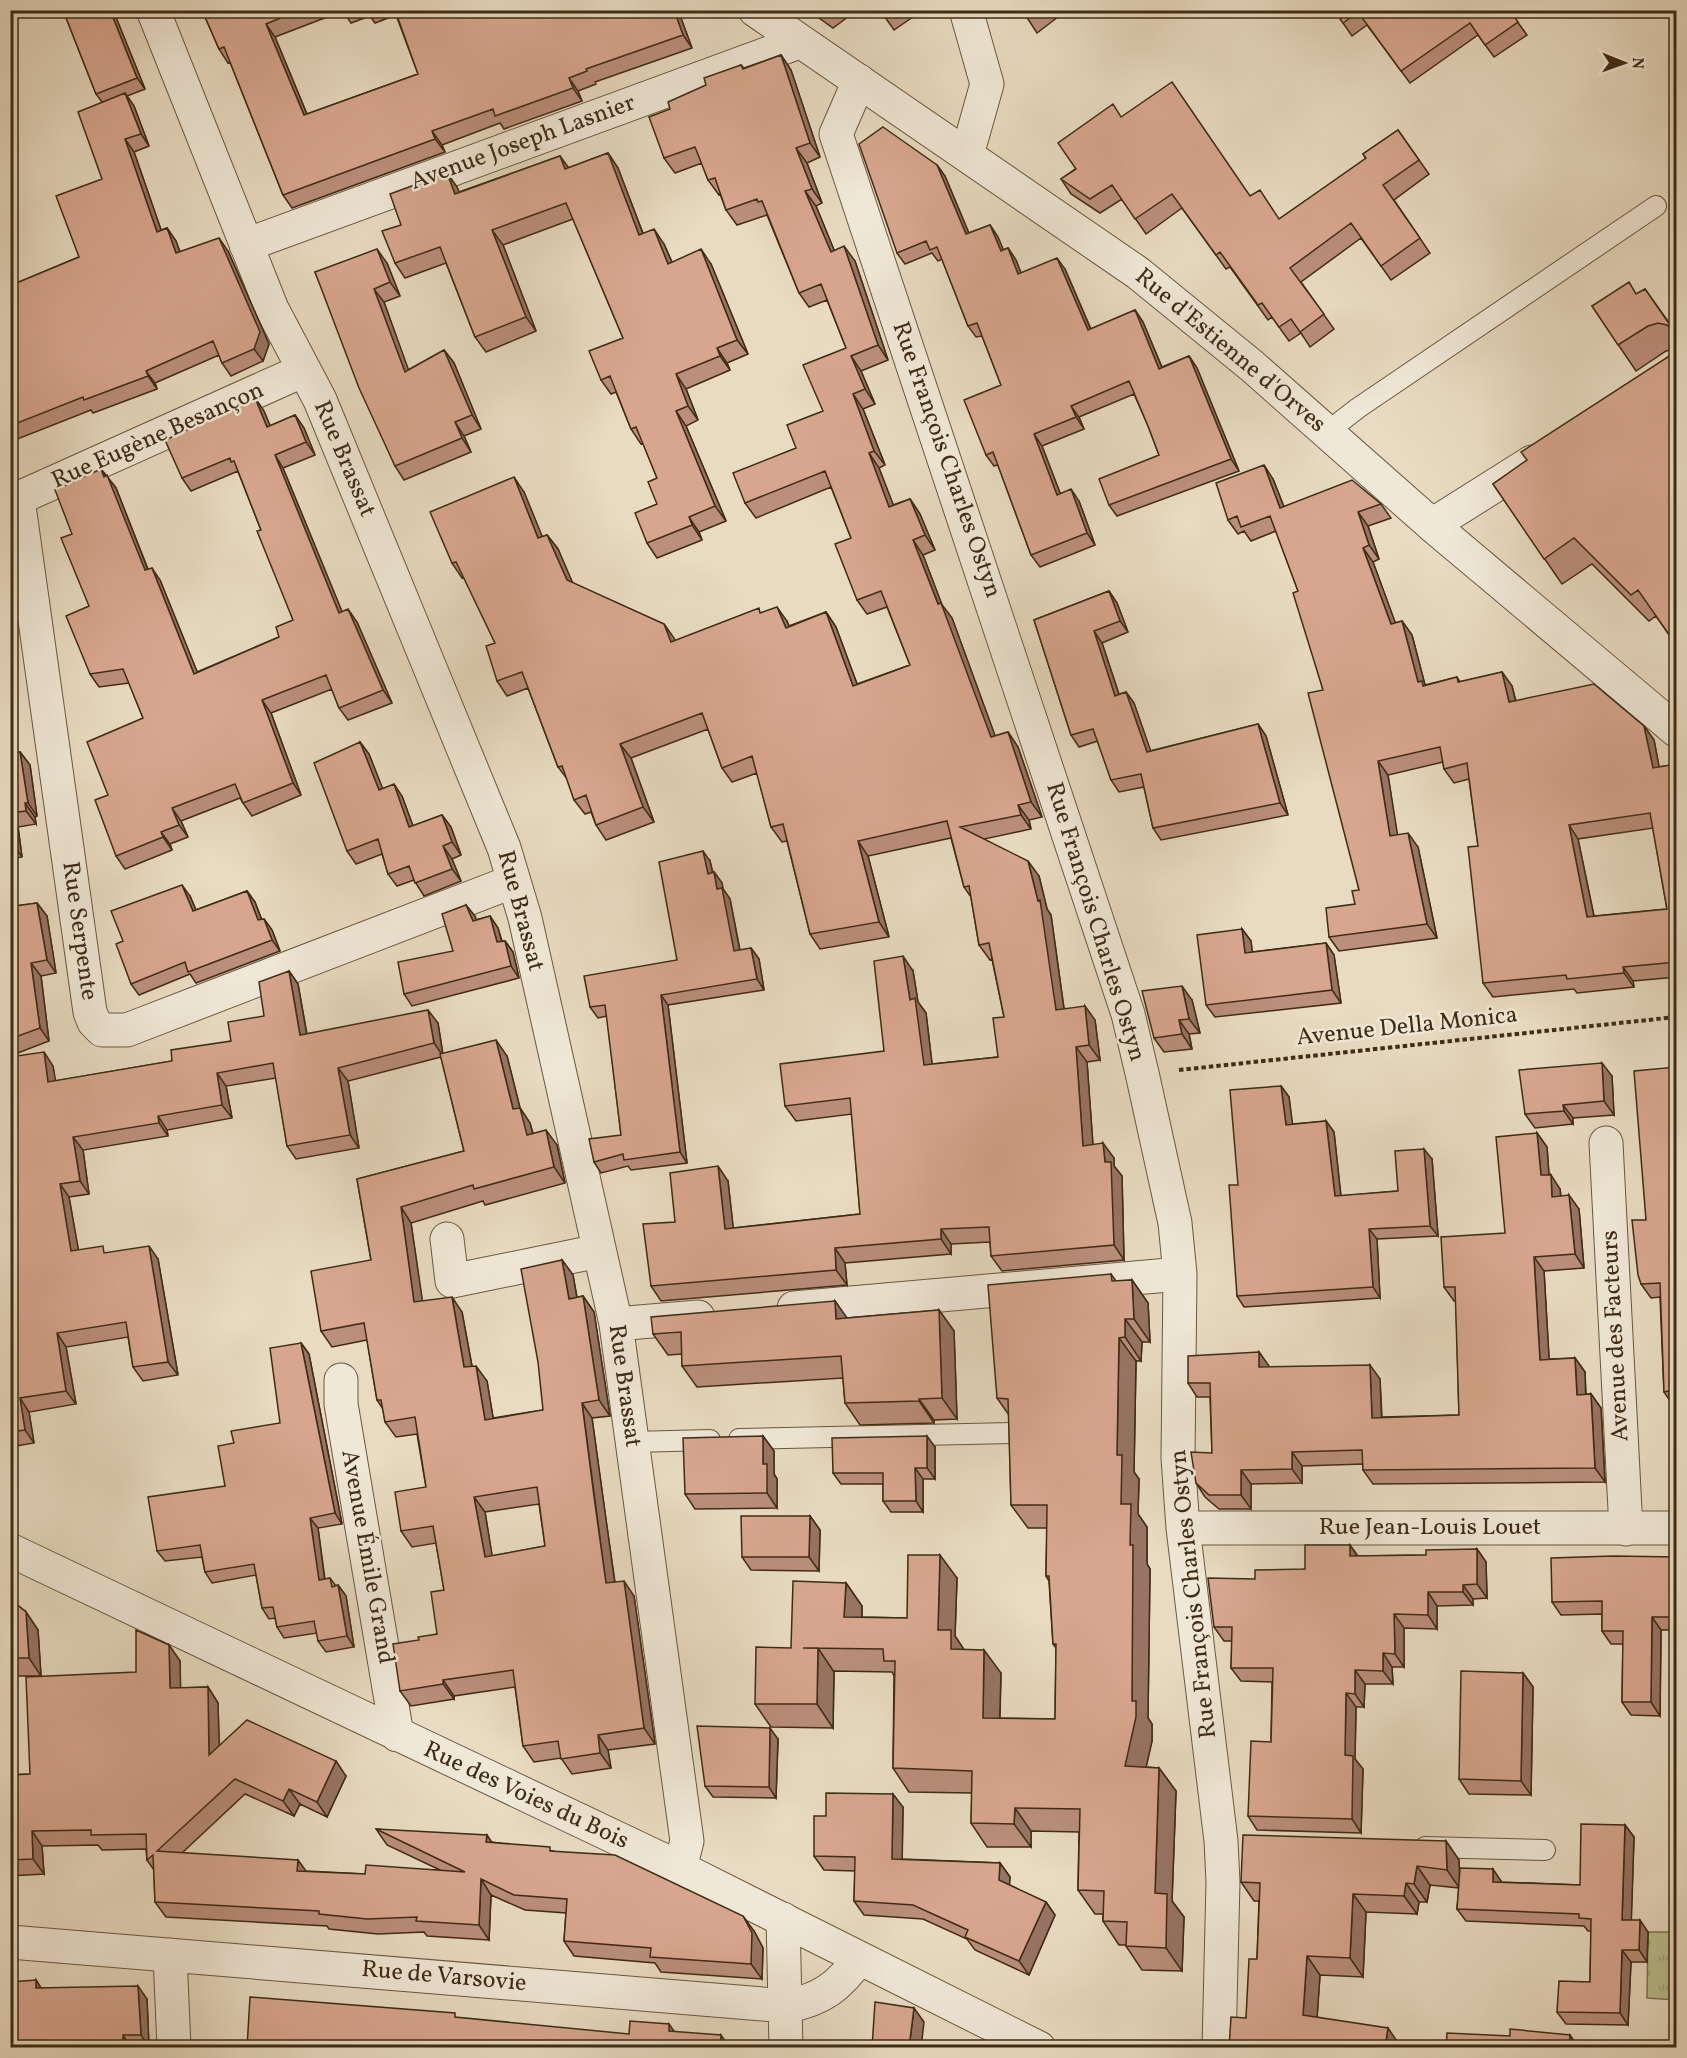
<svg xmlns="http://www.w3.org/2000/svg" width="1687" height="2058" viewBox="0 0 1687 2058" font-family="Vollkorn,serif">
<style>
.grass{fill:url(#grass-tufts);stroke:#7d7552;stroke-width:1.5}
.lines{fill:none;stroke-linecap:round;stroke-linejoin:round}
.service-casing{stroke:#695840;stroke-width:22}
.minor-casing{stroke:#695840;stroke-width:35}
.tertiary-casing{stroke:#695840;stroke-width:35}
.path{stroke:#3f2c15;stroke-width:4;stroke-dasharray:4.5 3;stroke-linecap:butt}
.service{stroke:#f0e8d7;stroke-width:20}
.minor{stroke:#f0e8d7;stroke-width:33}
.tertiary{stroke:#f0e8d7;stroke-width:33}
.wall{fill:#ba8f7b;stroke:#3f2c15;stroke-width:1.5;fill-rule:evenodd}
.shaded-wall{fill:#977464;stroke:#3f2c15;stroke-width:1.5}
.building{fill:#d8a68f;stroke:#3f2c15;stroke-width:1.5;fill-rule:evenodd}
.labels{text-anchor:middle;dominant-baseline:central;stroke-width:5;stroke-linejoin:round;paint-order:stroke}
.street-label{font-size:24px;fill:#3f2c15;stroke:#f0e8d7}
</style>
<defs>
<pattern id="grass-tufts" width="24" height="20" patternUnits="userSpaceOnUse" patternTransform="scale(1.5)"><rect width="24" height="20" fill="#bbbe8f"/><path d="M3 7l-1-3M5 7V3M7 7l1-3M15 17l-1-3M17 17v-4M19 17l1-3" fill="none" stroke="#999b74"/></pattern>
</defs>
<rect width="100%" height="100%" fill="#e8dbc1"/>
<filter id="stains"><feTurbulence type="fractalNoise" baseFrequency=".00333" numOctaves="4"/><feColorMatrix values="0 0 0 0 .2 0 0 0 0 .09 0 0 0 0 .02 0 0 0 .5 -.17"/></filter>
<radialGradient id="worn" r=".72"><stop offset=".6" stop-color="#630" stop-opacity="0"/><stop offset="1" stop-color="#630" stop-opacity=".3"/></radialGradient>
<path class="grass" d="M1648,1932H1676V2000L1647,1998Z"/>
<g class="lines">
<defs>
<path id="service" d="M1327,432L1358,408L1656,206
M739,1439L1012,1433
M632,1442L710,1440
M1425,1847L1545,1850"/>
<path id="minor" d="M153,10L272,309L320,400L504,848L525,918L616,1324L687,1841L680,1868
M966,10L987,84L967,155
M859,81L836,134L1128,1014L1142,1073L1175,1223L1180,1274L1178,1458L1183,1528L1221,1841L1223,1882L1219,2048
M246,245L799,42
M18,499L90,1012L94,1022L102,1030H127L514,881
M10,502L304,370
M1432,525L1532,462
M1606,1143L1626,1529
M447,1239L452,1281L599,1251
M794,1308L1180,1274
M616,1324L698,1317
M341,1380V1404L397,1735
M1183,1528H1676
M10,1550L680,1868L1039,2048
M783,1919L786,2048
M10,1942L787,2006C821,2000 840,1986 859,1958
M170,1955L174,2048"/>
<path id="tertiary" d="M755,10L1138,273L1252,366L1432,525L1676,730"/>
</defs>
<use href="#service" class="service-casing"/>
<use href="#minor" class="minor-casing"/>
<use href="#tertiary" class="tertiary-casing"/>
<path class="path" d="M1179,1070L1676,1017"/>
<use href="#service" class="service"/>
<use href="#minor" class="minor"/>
<use href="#tertiary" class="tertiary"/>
</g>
<path class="wall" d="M63,10H113L145,89L127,96L134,106L149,146L134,152L161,230L167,228L176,241L180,252L228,251L269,344L263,361L231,376L222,363L219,355L155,383L157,389L93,413L91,410L10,442V264L17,283L79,257L102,179V102L96,94Z
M202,10H678L692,48L595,82L596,84L578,91L582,101L504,129L500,123L442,145L445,152L292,208L283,195L230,62L228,63L219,49ZM343,11L351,23L370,16L375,23L396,15L418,74L307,114L275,37Z
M808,10H857L833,28Z
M880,10H923L894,30Z
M1022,10H1067L1037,33Z
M1334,10H1514L1511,13L1527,35L1494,57L1478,35L1410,83L1367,25L1352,36Z
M781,55L791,70L820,157L807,163L822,203L816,206L834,250L855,261L888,360L861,371L875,404L863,409L885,465L879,468L893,505L910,499L920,514L935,550L923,555L942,605L952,618L995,736L1008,732L1018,747L1042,817L1029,820L1031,829L984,839L1039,876L1047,909L1051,915L1064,1008L1095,1020L1100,1060L1087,1062L1093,1145L1114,1158V1166L1122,1176L1124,1260L1002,1271L991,1256L990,1242L951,1244V1254L845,1263L847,1285L661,1301L651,1286L675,1222L728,1181L733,1228L860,1214L852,1114L796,1121L785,1106L884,1051L913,971L918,1002L926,1013L932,1064L998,1057L1004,1017L992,959L990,960L979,945L971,897L964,887L951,838L868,856L889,937L820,949L810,934L787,841L782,842L771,827L757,773L732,782L722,768L708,729L631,758L654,822L606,840L596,825L591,812L585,814L574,800L568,780L558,767L528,688L507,696L497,681L495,643L464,577L462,578L452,563L524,492L542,537L547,535L558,549L572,583L664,624L675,641L762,613L787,621L789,626L826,612L836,627L857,684L910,665L887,607L867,614L857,600L851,538L831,487L756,518L745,503L796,448L823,411L846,348L827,300L809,307L799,293L767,215L737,225L726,210L720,194L719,195L708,180L702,163L675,173L664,158L670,109L706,85L741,65L744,68Z
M1121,117L1251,196L1279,219L1366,159L1363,154L1398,130L1429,174L1394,200L1430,253L1391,280L1361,238L1301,282L1334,329L1310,347L1301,333L1289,341L1272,317L1268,320L1230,267L1226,269L1182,208L1146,234L1122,199L1100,213L1071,194L1061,179L1075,169Z
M608,153L618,168L643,233L664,244L672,262L711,264L748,354L727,363L730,370L686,389L698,420L686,426L726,521L699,532L702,540L657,558L647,543L657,504V478L643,443L641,444L631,429L616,392L611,394L601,380L623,338L573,219L503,245L536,331L486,352L475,337L446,263L405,278L395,263L401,225L447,173L457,187L459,192L560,156L568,168Z
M937,165L945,176L969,233L990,225L998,237L1003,250L1008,248L1016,260L1021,273L1065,269L1091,329L1135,310L1143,322L1162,367L1189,356L1197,368L1239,471L1117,516L1109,505L1159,455L1148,426L1134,394L1079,417L1084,429L1042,446L1060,493L1079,501L1095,545L1040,567L1031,555L998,465L994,466L986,455L1001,385L982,336L976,337L968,326L942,259L938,261L932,253L905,264L897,253Z
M10,199L16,212L10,214Z
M387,263L400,296L384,302L408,370L444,350L454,363L481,429L464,436L471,452L404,480L395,466L315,272Z
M1645,289L1677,334V646L1656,616L1649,621L1592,564L1562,584L1493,484L1527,461L1668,357L1674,350L1675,349L1666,351L1636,371L1592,306L1637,294Z
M255,398L264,411L270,426L295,415L304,428L315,455L283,468L342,612L357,622L392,703L348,720L339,708L332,689L271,713L301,795L252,816L243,803L240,798L181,821L188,837L170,844L172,850L125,869L116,856L108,795L143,718L129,683L99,687L90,674L89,606L72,534L101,469L116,488L148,569L160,580L197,672L279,637L293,620L261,530L239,474L238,471L191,491L182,478Z
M1273,479L1284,507L1381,504L1391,518L1368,526L1379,559L1373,562L1395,623L1402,621L1412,635L1425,685L1457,677L1460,682L1502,672L1512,686L1516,701L1644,726L1654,740L1659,767L1677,764V977L1633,981L1634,987L1577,993L1574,989L1493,997L1483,983L1478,846L1469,779L1454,783L1444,769L1443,762L1388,775L1397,835L1418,847L1437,938L1339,951L1329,937L1355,904L1359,890L1323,690L1298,591L1276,531L1251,541L1244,531L1238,534L1228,520ZM1653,828L1667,909L1594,916L1578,839Z
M1109,591L1117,603L1128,632L1102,643L1119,694L1126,692L1134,703L1150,751L1258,724L1266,736L1288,815L1161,840L1153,828L1144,787L1119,792L1111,780L1098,741L1079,747L1071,735L1034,620Z
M360,742L369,754L382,788L402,796L413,826L442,815L451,827L461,855L452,859L461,881L424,896L414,880L397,886L388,874L382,854L356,864L347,851Z
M20,752L30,765L37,816L35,817L36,824L18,827L22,857L10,859V754Z
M710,861L713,873L714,872L722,883L723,889L730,899L740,950L751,948L759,959L764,990L668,1005L687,1163L631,1170L628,1166L601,1173L594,1162L621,1135L607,1016L598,1018L590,1007L677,960Z
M247,891L255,902L262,920L264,919L272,930L280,951L196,983L190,974L139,995L131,984L123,941L190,896L196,910Z
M10,903L15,906L37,903L47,916L56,973L41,976L49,1041L15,1054L16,1057L53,1066L55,1081L172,1061L231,1041L264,1016L289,971L298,984L307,1034L438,1023L443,1054L507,1056L520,1108L530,1123L533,1133L557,1145L565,1183L485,1205L483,1201L411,1223L422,1301L462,1312L472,1366L487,1381L493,1418L543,1410L562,1260L573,1275L577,1298L583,1296L594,1312L610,1416L592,1418L606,1520L615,1582L634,1596L655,1744L608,1750L611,1768L572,1774L561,1758L534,1762L523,1746L515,1687L454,1696V1699L411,1706L400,1691L419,1640L437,1634L444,1590L436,1543L412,1547L401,1531L426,1487L417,1434L396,1437L385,1422L383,1409L377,1400L367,1340L332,1347L321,1331L371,1260L357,1179L464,1151L441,1057L348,1081L359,1148L296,1159L287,1146L276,1078L226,1086L232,1118L167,1130L168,1136L83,1150L89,1194L69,1197L78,1250L158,1259L178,1375L143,1381L133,1367L128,1337L66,1347L76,1404L29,1412L34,1443L10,1447ZM539,1504L545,1546L492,1556L485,1512Z
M466,905L476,920L490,916L498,928L502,941H505L513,952L519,978L412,1006L404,994L453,951Z
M1242,929L1251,941L1252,952L1326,943L1334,955L1341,1003L1215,1017L1206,1005Z
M1192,1000L1200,1033L1189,1034L1192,1049L1164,1052L1154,1038Z
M1677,1067V1411L1664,1392L1660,1297L1651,1298L1641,1284L1646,1220Z
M1612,1076L1614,1115L1573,1118V1124L1535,1128L1525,1114Z
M1281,1086L1289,1097L1292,1124L1326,1121L1334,1132L1341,1196L1398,1191L1432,1159L1438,1236L1377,1239L1380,1298L1244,1307L1237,1296L1238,1185Z
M1537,1133L1547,1147L1549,1175L1560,1189L1561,1196L1579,1209L1584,1268L1544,1271L1549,1359L1575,1358L1585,1372L1586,1394H1591L1601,1408L1605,1482L1373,1484L1363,1470V1464L1302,1466V1483L1251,1484V1509H1219L1205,1497L1196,1483L1212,1453L1210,1397H1197L1188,1383L1259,1352L1269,1367L1380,1379L1382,1417L1459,1415L1456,1301H1454L1444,1287L1505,1233Z
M1111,1274L1116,1281L1132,1280L1148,1303L1150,1342H1142L1141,1361H1136L1134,1472L1139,1479L1138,1514L1147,1527V1564L1150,1569L1148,1718L1152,1724V1741L1146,1767L1159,1768L1176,1791L1172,1901L1184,1917L1182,1971L1142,1970L1126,1946V1945H1119L1103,1921V1914H1095L1078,1890L1079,1832L1031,1831V1847H987L971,1823L972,1793L909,1792L893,1768L894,1676L892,1672L834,1671L833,1728L771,1727L755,1704L791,1648L846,1583L862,1606V1617L907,1618L957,1578L955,1636L964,1650L1001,1673L1000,1718L1055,1719L1056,1648L1053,1644L1049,1581L1046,1576L1047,1528H1028L1011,1505L1009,1415L997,1398Z
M835,1301L846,1318L939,1310L954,1331L957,1419L934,1420V1423L860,1425L845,1403L843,1378L697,1387L682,1366V1354L668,1355L653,1334Z
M301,1343L309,1354L342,1524L318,1528L325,1579L330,1578L336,1586L338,1585L346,1596L354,1647L326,1652L318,1641L317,1633L284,1638L277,1627L275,1618L269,1619L262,1608L256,1575L212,1583L205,1572L202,1557L165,1561L157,1551L225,1486L234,1443L280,1423Z
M763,1436L774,1451V1474L777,1479V1508L695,1509L685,1494Z
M935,1447V1479H923V1512H891L883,1501V1484H841L833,1473Z
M810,1516L820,1530L819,1571L751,1570L742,1557Z
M1350,1545L1358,1556L1426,1555L1477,1549L1486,1562L1487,1598L1473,1599V1605L1437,1606V1629L1404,1628V1667H1392L1393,1684H1365L1364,1707H1356L1355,1759L1363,1769L1361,1833L1257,1830L1248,1816L1271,1742L1272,1682L1241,1681L1231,1668L1232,1641H1224L1214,1627L1255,1579L1305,1569Z
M1677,1557V1630H1661L1660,1716L1631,1715L1622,1702L1623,1644H1611L1602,1631V1614L1561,1615L1552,1602Z
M10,1599L26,1612L38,1630L41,1676H10Z
M169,1645L180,1661V1688L208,1687L218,1703L219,1746L346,1776L327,1817L300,1804L294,1816L245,1794L182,1853L306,1871L365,1874L440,1870L387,1845L376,1829L492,1842L553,1851L754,1931L763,1948L762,1979L661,1972L655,1963L574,1956L564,1941L566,1913L525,1910L491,1895L489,1940L427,1936L424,1932L378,1934L329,1929L327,1926L166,1917L155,1902L154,1870L147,1860L146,1849L102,1850L98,1845L42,1846L44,1874L10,1876V1775L30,1774L136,1672Z
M1523,1673L1533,1687L1531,1795L1469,1794L1459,1779Z
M778,1739L776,1798L713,1797L705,1786Z
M903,1807L902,1859L1000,1863L1010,1877L1009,1885L1046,1902L1055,1915L1029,1975L975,1950L967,1939L923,1919L864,1915L854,1901L855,1871L824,1870L814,1856L826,1816Z
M1625,1825L1634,1837L1631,1920L1648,1932L1647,1962H1631L1628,2025L1566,2024L1557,2012L1590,1982L1591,1931H1588L1584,1926L1466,1921L1457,1909L1459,1888L1430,1885L1427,1902H1419L1417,1914L1366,1912L1363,1977L1320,1975L1317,2017L1401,2047L1246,2018L1257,1959L1259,1901H1254L1241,1882L1446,1841L1459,1860L1460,1879L1501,1881V1882L1580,1885Z
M36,1980L41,1988L147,1999L149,2047L10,2048Z"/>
<path class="shaded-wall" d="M110,10H113L145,89L137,78Z
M674,10H678L692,48L683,35Z
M266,24L275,37L313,129L304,115Z
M781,55L791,70L820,157L810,143Z
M569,78L578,91L582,101L573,88Z
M125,93L134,106L149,146L141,134Z
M432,131L442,145L445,152L435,139Z
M125,139L134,152L166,244L157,232Z
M796,148L807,163L822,203L812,189Z
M608,153L618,168L649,250L639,235Z
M560,156L571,171L565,169Z
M937,165L945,176L974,246L966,234Z
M447,173L457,187L465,208L455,194Z
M805,191L816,206L841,267L831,252Z
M10,199L16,212L10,205Z
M990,225L998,237L1009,263L1001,251Z
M167,228L176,241L185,266L176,253Z
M654,229L664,244L679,279L668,264Z
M492,230L503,245L536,331L526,317Z
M219,238L228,251L269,344L263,361L254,349Z
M844,246L855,261L888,360L878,345Z
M1008,248L1016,260L1026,286L1018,274Z
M377,249L387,263L400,296L390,282Z
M701,249L711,264L748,354L737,340Z
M1057,258L1065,269L1096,342L1088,330Z
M10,264L23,297L14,284L10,276Z
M374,289L384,302L414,385L405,372Z
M1135,310L1143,322L1167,380L1159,369Z
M717,348L727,363L730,370L720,356Z
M444,350L454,363L481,429L472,415Z
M851,356L861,371L875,404L865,389Z
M1189,356L1197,368L1239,471L1231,459Z
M146,371L155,383L157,389L148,376Z
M676,374L686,389L698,420L688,406Z
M853,394L863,409L885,465L874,451Z
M255,398L264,411L276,440L267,427Z
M1071,406L1079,417L1084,429L1076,417Z
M676,411L686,426L726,521L715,506Z
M295,415L304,428L315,455L306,442Z
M455,422L464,436L471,452L462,438Z
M1034,434L1042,446L1065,506L1057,495Z
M869,453L879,468L900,522L889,507Z
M275,455L283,468L348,626L339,613Z
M1264,465L1273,479L1290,522L1280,508Z
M101,469L116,488L153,583L145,570Z
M514,477L524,492L549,553L538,538Z
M1071,489L1079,501L1095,545L1087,533Z
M910,499L920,514L935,550L925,535Z
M1358,512L1368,526L1379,559L1369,545Z
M689,517L699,532L702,540L692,525Z
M547,535L558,549L578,595L567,580Z
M913,540L923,555L942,605L952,618L1001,752L991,737Z
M1363,548L1373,562L1401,638L1391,624Z
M152,568L160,580L203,686L194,674Z
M1109,591L1117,603L1128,632L1120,621Z
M777,607L787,621L796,643L786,628Z
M348,609L357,622L392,703L383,690Z
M826,612L836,627L863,700L853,686Z
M1402,621L1412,635L1425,685L1431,695L1418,682Z
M664,624L674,638L681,657L671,642Z
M1094,631L1102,643L1123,707L1115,696Z
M1502,672L1512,686L1519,716L1509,702Z
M1126,692L1134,703L1155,763L1147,752Z
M262,700L271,713L301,795L293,783Z
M1258,724L1266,736L1288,815L1280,803Z
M1644,726L1654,740L1662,782L1653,768Z
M1008,732L1018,747L1042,817L1031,802Z
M360,742L369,754L388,802L379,790Z
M620,744L631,758L654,822L643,807Z
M20,752L30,765L37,816L28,803Z
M1378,761L1388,775L1400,850L1390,836Z
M394,784L402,796L418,840L409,827Z
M25,803L35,817L36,824L26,811Z
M1018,805L1029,820L1031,829L1021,815Z
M172,808L181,821L188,837L179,825Z
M442,815L451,827L461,855L452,842Z
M10,816L18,827L22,857L13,844L10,827Z
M1569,825L1578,839L1597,931L1587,917Z
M161,832L170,844L172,850L163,837Z
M1408,833L1418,847L1437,938L1427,924Z
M858,841L868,856L889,937L879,922Z
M443,846L452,859L461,881L452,869Z
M703,851L710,861L715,885L708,874Z
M1028,861L1039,876L1047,909L1051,915L1066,1024L1056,1010L1038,901Z
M714,872L722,883L723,889L730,899L742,962L734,951L717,889Z
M182,885L190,896L201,922L193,911Z
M247,891L255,902L266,932L258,920Z
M37,903L47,916L56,973L47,960Z
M466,905L475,916L481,932L473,921Z
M490,916L498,928L505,954L497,942Z
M264,919L272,930L280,951L272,940Z
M1242,929L1251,941L1254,965L1245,953Z
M505,941L513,952L519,978L511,966Z
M1326,943L1334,955L1341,1003L1332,990Z
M751,948L759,959L764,990L757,979Z
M903,956L913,971L918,1002L926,1013L934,1080L924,1065L910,1000Z
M31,963L41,976L49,1041L40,1028Z
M1623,967L1633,981L1634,987L1624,973Z
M289,971L298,984L309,1048L300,1035Z
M1182,986L1192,1000L1200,1033L1189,1019Z
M661,995L668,1005L687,1163L680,1152Z
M1085,1006L1095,1020L1100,1060L1089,1045Z
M428,1010L438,1023L443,1056L434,1043Z
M1179,1020L1189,1034L1192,1049L1182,1034Z
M496,1040L507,1056L520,1108L530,1123L537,1150L527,1135L513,1109Z
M10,1047L15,1054L20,1071L11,1058Z
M1076,1047L1087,1062L1094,1160L1083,1146Z
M44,1052L53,1066L58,1095L48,1082Z
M1602,1063L1612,1076L1614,1115L1604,1101Z
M338,1068L348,1081L359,1148L350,1135Z
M217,1073L226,1086L232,1118L222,1105Z
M1281,1086L1289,1097L1294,1135L1286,1125Z
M1563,1105L1573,1118V1124L1564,1111Z
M158,1116L167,1130L168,1136L159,1123Z
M1326,1121L1334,1132L1342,1207L1335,1196Z
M546,1130L557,1145L565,1183L554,1167Z
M1537,1133L1547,1147L1550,1189L1541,1175Z
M73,1137L83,1150L89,1194L80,1181Z
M1103,1143L1114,1158V1166L1122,1176L1124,1260L1114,1245Z
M1424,1149L1432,1159L1438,1236L1430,1226Z
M718,1166L728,1181L735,1243L725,1229Z
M1551,1175L1560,1189L1562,1211L1552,1197Z
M60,1184L69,1197L81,1264L71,1251Z
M1569,1195L1579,1209L1584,1268L1575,1254Z
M401,1207L411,1223L425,1318L414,1302Z
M941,1229L951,1244V1254L941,1239Z
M1369,1229L1377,1239L1380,1298L1373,1287Z
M149,1246L158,1259L178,1375L168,1362Z
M835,1248L845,1263L847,1285L836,1270Z
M1534,1257L1544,1271L1550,1374L1540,1360Z
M562,1260L573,1275L580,1315L569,1299Z
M1132,1280L1148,1303L1150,1342L1134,1319Z
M583,1296L594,1312L610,1416L599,1400Z
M452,1297L462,1312L475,1383L464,1367Z
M835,1301L850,1322L836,1319Z
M939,1310L954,1331L957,1419L942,1398Z
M1125,1319L1142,1342L1141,1361L1125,1337Z
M57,1333L66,1347L76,1404L66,1391Z
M1119,1338L1136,1361L1134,1472L1139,1479L1138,1514L1147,1527V1564L1150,1569L1148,1718L1152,1724V1741L1141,1790L1125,1766L1132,1701L1130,1545L1121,1504L1117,1455Z
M301,1343L309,1354L342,1524L335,1513Z
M1259,1352L1269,1366V1381L1259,1367Z
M1575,1358L1585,1372L1586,1409L1577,1395Z
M1370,1365L1380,1379L1382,1432L1372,1418Z
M476,1366L487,1381L496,1435L485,1420Z
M1591,1394L1601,1408L1605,1482L1595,1468Z
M20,1398L29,1412L34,1443L25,1430Z
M919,1399L934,1420V1423L919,1401Z
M582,1403L592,1418L617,1599L606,1583Z
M763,1436L774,1451V1474L777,1479V1508L767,1493L763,1464Z
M927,1436L935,1447V1479L927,1468Z
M1292,1452L1302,1466V1483L1292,1469Z
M915,1468L923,1479V1512L916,1501Z
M1241,1470L1251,1484V1509L1241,1495Z
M474,1497L485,1512L495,1573L485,1557Z
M810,1516L820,1530L819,1571L809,1557Z
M310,1518L318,1528L326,1591L319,1580Z
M1350,1545L1359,1559L1350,1556Z
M1477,1549L1486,1562L1487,1598L1477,1584Z
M940,1555L957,1578L955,1636L967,1654L968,1673L938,1630Z
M624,1581L634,1596L655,1744L644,1728Z
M846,1583L862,1606L861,1640L844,1617Z
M338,1585L346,1596L354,1647L347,1636Z
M1463,1585L1473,1599V1605L1463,1592Z
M1428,1592L1437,1606V1629L1428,1615Z
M26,1612L38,1630L41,1676L29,1658Z
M1394,1614L1404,1628V1667L1395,1654Z
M1652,1617L1661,1630L1660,1716L1651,1702Z
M169,1645L180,1661L181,1703L170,1688Z
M818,1648L834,1672L833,1728L817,1704Z
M984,1650L1001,1673L999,1741L983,1718Z
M1383,1653L1392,1667L1393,1684L1383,1671Z
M1355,1670L1365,1684L1364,1707L1355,1694Z
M1523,1673L1533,1687L1531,1795L1521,1781Z
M443,1680L454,1696V1699L443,1684Z
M208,1687L218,1703L220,1770L209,1755Z
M1346,1693L1356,1707L1355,1759L1363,1769L1361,1833L1352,1819L1345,1755Z
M770,1728L778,1739L776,1798L769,1787Z
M598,1735L608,1750L611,1768L600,1753Z
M336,1761L346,1776L327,1817L317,1802Z
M1159,1768L1176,1791L1172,1901L1184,1917L1182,1971L1166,1948L1155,1893Z
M289,1789L300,1804L294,1816L283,1801Z
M893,1794L903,1807L902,1873L892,1859Z
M1015,1808L1031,1831V1847L1014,1824Z
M1625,1825L1634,1837L1631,1932L1622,1920Z
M32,1831L42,1846L44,1874L33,1859Z
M487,1835L497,1850L486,1842Z
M1446,1841L1459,1860L1460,1889L1447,1870Z
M298,1860L309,1875L297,1871Z
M1000,1863L1010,1877L1009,1894L999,1880Z
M1417,1866L1430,1885L1427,1902L1414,1884Z
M1493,1869L1501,1881L1502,1894L1493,1882Z
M481,1879L491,1895L489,1940L479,1925Z
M1406,1883L1419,1902L1417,1914L1404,1896Z
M1353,1894L1366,1912L1363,1977L1350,1958Z
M1046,1902L1055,1915L1029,1975L1019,1961Z
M743,1916L754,1931L763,1948L762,1979L751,1964Z
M1640,1920L1648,1932L1647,1962L1639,1950Z
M1622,1950L1631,1962L1628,2025L1620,2013Z
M1307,1956L1320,1975L1316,2033L1303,2015Z
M36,1980L44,1993L36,1988Z
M138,1986L147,1999L149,2047L141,2035Z
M914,2008L924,2022L921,2048H909Z
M669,2024L679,2038L669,2031Z
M1388,2028L1401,2047V2048H1385Z
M123,2035L131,2048H123Z
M721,2035L730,2048H720Z
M1570,2035L1579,2048H1569Z"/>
<path class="building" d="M63,10H110L137,78L96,94Z
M202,10H300L266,24L304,115L418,74L395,10H674L683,35L586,69L587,71L569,78L573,88L495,116L493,109L432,131L435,139L283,195L224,47L219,49Z
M817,10H831L824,16Z
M880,10H897L885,18Z
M1022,10H1036L1027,18Z
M1334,10H1510L1518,22L1485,45L1470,23L1401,71L1358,12L1343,23Z
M781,55L810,143L796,148L812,189L805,191L831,252L844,246L878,345L851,356L865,389L853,394L874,451L869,453L889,507L910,499L925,535L913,540L938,604L941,603L991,737L1008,732L1031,802L1018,805L1021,815L960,827L1028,861L1038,901L1040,900L1056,1010L1085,1006L1089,1045L1076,1047L1083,1146L1103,1143L1105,1162H1111L1114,1245L991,1256L989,1227L941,1229V1239L835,1248L836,1270L651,1286L643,1224L675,1222L670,1173L718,1166L725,1229L860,1214L850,1098L785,1106L780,1064L884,1051L874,961L903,956L910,1000L915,998L924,1065L998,1057L993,1018L1004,1017L989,943L979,945L969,886L964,887L947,821L858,841L879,922L810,934L783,824L771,827L752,756L722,768L702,713L620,744L643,807L596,825L586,795L574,800L562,766L558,767L522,672L497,681L486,646L495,643L456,562L452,563L430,512L514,477L538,538L547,535L567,580L664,624L671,642L759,608L760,613L777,607L786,628L826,612L853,686L910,665L881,591L857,600L835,544L851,538L825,471L745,503L733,473L796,448L787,425L823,411L803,365L846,348L821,284L799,293L762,201L758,202L757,199L726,210L715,178L708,180L695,147L664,158L649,117L670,109L668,102L706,85L704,78L741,65L743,69Z
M1172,82L1250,196L1260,190L1279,219L1366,158L1363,154L1398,130L1419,160L1383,185L1420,238L1381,266L1351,223L1290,268L1324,314L1300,332L1291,319L1279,327L1262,303L1258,305L1220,252L1216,255L1172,194L1135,219L1112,185L1090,199L1061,179L1076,169L1058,143L1113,104L1121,117Z
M125,93L141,134L125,139L157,232L167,228L176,253L219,238L260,332L254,349L222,363L213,341L146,371L148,376L84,400L83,397L10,426V276L14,284L79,257L56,196L102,179L78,112Z
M883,127L937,165L966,234L990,225L1001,251L1008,248L1018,274L1057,258L1088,330L1135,310L1159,369L1189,356L1231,459L1109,505L1099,479L1159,455L1148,426L1129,381L1071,406L1076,417L1034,434L1057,495L1071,489L1087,533L1031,555L993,452L986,455L964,400L1001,385L977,323L968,326L937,247L930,250L926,241L897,253L859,144Z
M608,153L639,235L654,229L668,264L701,249L737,340L717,348L720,356L676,374L688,406L676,411L715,506L689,517L692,525L647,543L635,513L657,504L648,482L657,478L636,427L631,429L610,376L601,380L589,351L623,338L566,203L492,230L526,317L475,337L440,247L395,263L382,231L401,225L390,194L447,173L455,194L560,156L565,169Z
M377,249L390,282L374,289L405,372L444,350L472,415L455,422L462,438L395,466L359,388L315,272Z
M1629,282L1636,294L1645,289L1677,335V340L1674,332L1667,325L1658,323L1648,326L1618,345L1592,306Z
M1677,342V646L1638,590L1631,595L1574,538L1544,559L1493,484L1527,460L1521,452L1668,357L1674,350Z
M255,398L267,427L295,415L306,442L275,455L339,613L348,609L383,690L339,708L326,675L262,700L293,783L243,803L235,784L172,808L179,825L161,832L163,837L116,856L95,800L108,795L87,742L143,718L123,669L90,674L66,616L89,606L61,538L72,534L55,490L101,469L104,477L107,475L145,570L152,568L194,674L279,637L276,627L293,620L257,531L261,530L234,461L231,462L230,458L182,478L165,440Z
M1264,465L1280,508L1352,480L1381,504L1358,512L1369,545L1363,548L1391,624L1402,621L1418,682L1422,681L1423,686L1457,677L1458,682L1502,672L1509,702L1594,684L1644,726L1653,768L1677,764V962L1623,967L1624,973L1567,979L1566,975L1483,983L1468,847L1478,846L1467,763L1444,769L1440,747L1378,761L1390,836L1408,833L1427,924L1329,937L1326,908L1355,904L1352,891L1359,890L1308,693L1323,690L1293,593L1298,591L1270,516L1241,527L1237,516L1228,520L1216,483ZM1650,813L1667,909L1587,917L1569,825Z
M1109,591L1120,621L1094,631L1115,696L1126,692L1147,752L1258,724L1280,803L1153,828L1141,774L1111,780L1093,729L1071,735L1034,620Z
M360,742L379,790L394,784L409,827L442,815L452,842L443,846L452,869L415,883L409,866L388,874L378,839L347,851L314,763Z
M20,752L28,803H25L26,811L10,813V754Z
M10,827L13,844H10Z
M703,851L708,874L714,872L717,889L722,888L734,951L751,948L757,979L661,995L680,1152L624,1160L623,1154L594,1162L589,1139L621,1135L605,1005L590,1007L584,976L677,960L659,862Z
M182,885L193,911L247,891L258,920L264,919L272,940L188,972L185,962L131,984L116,944L123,941L111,911Z
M10,903L15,906L37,903L47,960L31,963L40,1028L10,1039Z
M466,905L473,921L490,916L497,942L505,941L511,966L404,994L398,962L453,951L442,914Z
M1242,929L1245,953L1326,943L1332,990L1206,1005L1197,935Z
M289,971L300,1035L428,1010L434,1043L338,1068L350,1135L287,1146L273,1063L217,1073L222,1105L158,1116L159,1123L73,1137L80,1181L60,1184L71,1251L103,1246L104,1253L149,1246L168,1362L133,1367L126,1322L57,1333L66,1391L20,1398L25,1430L10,1432V1057L44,1052L48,1082L172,1061L171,1050L231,1041L228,1022L264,1016L259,982Z
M1182,986L1189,1019L1179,1020L1182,1034L1154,1038L1142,991Z
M496,1040L513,1109L520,1108L527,1135L546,1130L554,1167L474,1189L473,1185L401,1207L414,1302L452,1297L464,1367L476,1366L485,1420L543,1410L538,1362L521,1269L562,1260L569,1299L583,1296L599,1400L582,1403L595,1504L606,1583L624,1581L644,1728L598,1735L600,1753L561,1759L558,1741L523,1746L513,1670L443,1680V1684L400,1691L393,1644L419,1640L418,1637L437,1634L431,1592L444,1590L433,1526L401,1531L395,1492L426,1487L415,1417L385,1422L381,1400H377L364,1323L321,1331L311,1271L371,1260L357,1179L464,1151L440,1054ZM537,1487L545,1546L485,1557L474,1497Z
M1602,1063L1604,1101L1563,1105L1564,1111L1525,1114L1519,1070Z
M1677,1067V1402L1670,1403L1669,1391L1664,1392L1660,1283L1641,1284L1638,1275L1632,1220H1646L1634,1071Z
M1281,1086L1286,1125L1326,1121L1335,1196L1398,1191L1395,1151L1424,1149L1430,1226L1369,1229L1373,1287L1237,1296L1229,1185H1238L1230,1090Z
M1537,1133L1541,1175H1551L1552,1197L1569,1195L1575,1254L1534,1257L1540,1360L1575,1358L1577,1395L1591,1394L1595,1468L1363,1470L1362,1450L1292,1452V1469L1241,1470V1495H1209L1196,1483L1191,1452L1212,1453L1210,1383H1188V1356L1259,1352V1367L1370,1365L1372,1418L1459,1415L1455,1287H1444L1441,1237L1505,1233L1496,1137Z
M1111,1274L1112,1281L1132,1280L1134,1319H1125V1337L1119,1338L1117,1455H1122L1121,1504H1131L1130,1545H1133L1132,1701H1136V1717L1125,1766L1159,1768L1155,1893L1167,1894L1166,1948L1126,1946L1127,1922L1103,1921L1104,1891L1078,1890L1080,1809L1015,1808L1014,1824L971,1823L972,1771L893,1768L895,1661H884L883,1649L803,1648H818L817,1704H755L756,1647L791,1648L793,1581L846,1583L844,1617L907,1618L908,1555H940L938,1630H951V1649L984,1650L983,1718L1055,1719L1056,1644H1053L1049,1576H1046L1047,1505H1011L1008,1399L997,1398L988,1285Z
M835,1301L836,1319L939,1310L942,1398L919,1399V1401L845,1403L841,1356L682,1366L681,1332L653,1334L651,1317Z
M301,1343L335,1513L310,1518L319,1580L330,1578L332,1587L338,1585L347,1636L318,1641L314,1621L277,1627L273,1607L262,1608L254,1564L205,1572L200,1545L157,1551L148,1497L225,1486L218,1446L234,1443L231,1431L280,1423L270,1348Z
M763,1436V1464H767V1493L685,1494L683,1438Z
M927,1436V1468H915L916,1501H883V1473H833L832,1438Z
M741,1516H810L809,1557H742Z
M1305,1545H1350V1556L1426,1555V1550L1477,1549V1584L1463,1585V1592H1428V1615L1394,1614L1395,1654L1383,1653V1671L1355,1670V1694L1346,1693L1345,1755L1353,1756L1352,1819L1248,1816L1251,1741L1271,1742L1273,1668H1231L1232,1627H1214L1208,1578L1255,1579V1570L1305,1569Z
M1613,1556L1677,1557V1617H1652L1651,1702H1622L1623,1631H1602V1601L1552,1602L1551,1558Z
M10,1599L26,1612L29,1658H10Z
M136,1630L169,1645L170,1688L208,1687L209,1755L247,1720L336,1761L317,1802L289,1789L283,1801L235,1779L157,1851L298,1860L297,1871L365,1874L366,1865L465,1872L376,1829L487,1835L486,1842L550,1847V1851L615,1855L743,1916L752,1933L751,1964L650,1957L651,1948L564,1941L567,1899L514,1895L481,1879L479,1925L416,1921L417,1917L367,1919L319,1914V1911L155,1902L153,1855L147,1860L146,1834L91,1835V1830L32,1831L33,1859L10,1860V1775L30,1774L26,1677L136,1672Z
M1461,1671L1523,1673L1521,1781L1459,1779Z
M697,1726L770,1728L769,1787L705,1786Z
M826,1793L893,1794L892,1859L1000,1863L999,1880L1046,1902L1019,1961L965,1937L968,1930L913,1905L854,1901L855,1857L814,1856V1816H826Z
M1581,1824L1625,1825L1622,1920H1640L1639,1950H1622L1620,2013L1557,2012L1559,1981L1590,1982L1591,1919L1579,1918V1914L1457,1909L1460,1868L1493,1869V1882L1580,1885Z
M1243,1835L1446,1841L1447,1870L1417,1866L1414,1884L1406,1883L1404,1896L1353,1894L1350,1958L1307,1956L1303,2015L1388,2028L1385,2048H1229L1231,2017L1246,2018L1249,1959H1257L1260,1883L1241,1882Z
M36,1980V1988L138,1986L141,2035H123V2048H10V1982Z
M250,1997L455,2013V2017L629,2034L630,2021L669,2024V2031L721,2035L720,2048H247Z
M875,2002L914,2008L909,2048H872Z
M1510,2029L1570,2035L1569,2048H1446L1447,2033L1510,2036Z
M1000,2042L1013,2048H998Z
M825,2045L866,2048H825Z"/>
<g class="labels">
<g class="street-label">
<text transform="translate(523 143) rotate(-20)">Avenue Joseph Lasnier</text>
<text transform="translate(1230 351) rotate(40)">Rue d'Estienne d'Orves</text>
<text transform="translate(158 436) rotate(-24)">Rue Eugène Besançon</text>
<text transform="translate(344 459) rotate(67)">Rue Brassat</text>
<text transform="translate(946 460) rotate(71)">Rue François Charles Ostyn</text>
<text transform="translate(520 911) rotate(75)">Rue Brassat</text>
<text transform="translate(1095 922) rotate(73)">Rue François Charles Ostyn</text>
<text transform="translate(79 931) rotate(82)">Rue Serpente</text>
<text transform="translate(1407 1027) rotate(-6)">Avenue Della Monica</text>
<text transform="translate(1616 1336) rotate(-93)">Avenue des Facteurs</text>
<text transform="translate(624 1386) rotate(82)">Rue Brassat</text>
<text x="1430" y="1528">Rue Jean-Louis Louet</text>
<text transform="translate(367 1557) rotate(80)">Avenue Émile Grand</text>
<text transform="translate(1194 1594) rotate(-96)">Rue François Charles Ostyn</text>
<text transform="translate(526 1796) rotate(25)">Rue des Voies du Bois</text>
<text transform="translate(444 1977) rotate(5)">Rue de Varsovie</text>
</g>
</g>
<rect width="1687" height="2058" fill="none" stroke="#e8dbc1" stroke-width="36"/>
<rect x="12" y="12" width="1663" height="2034" fill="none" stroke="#3f2c15" stroke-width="3"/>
<rect x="18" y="18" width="1651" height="2022" fill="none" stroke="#3f2c15" stroke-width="1.5"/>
<g transform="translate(1624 63) rotate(91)" stroke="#f0e8d7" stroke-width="4.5" paint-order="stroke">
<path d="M0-4.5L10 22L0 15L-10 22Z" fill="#3f2c15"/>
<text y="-9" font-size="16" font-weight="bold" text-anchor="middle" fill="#3f2c15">N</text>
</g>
<rect width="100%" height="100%" filter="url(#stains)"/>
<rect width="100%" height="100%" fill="url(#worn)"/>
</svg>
